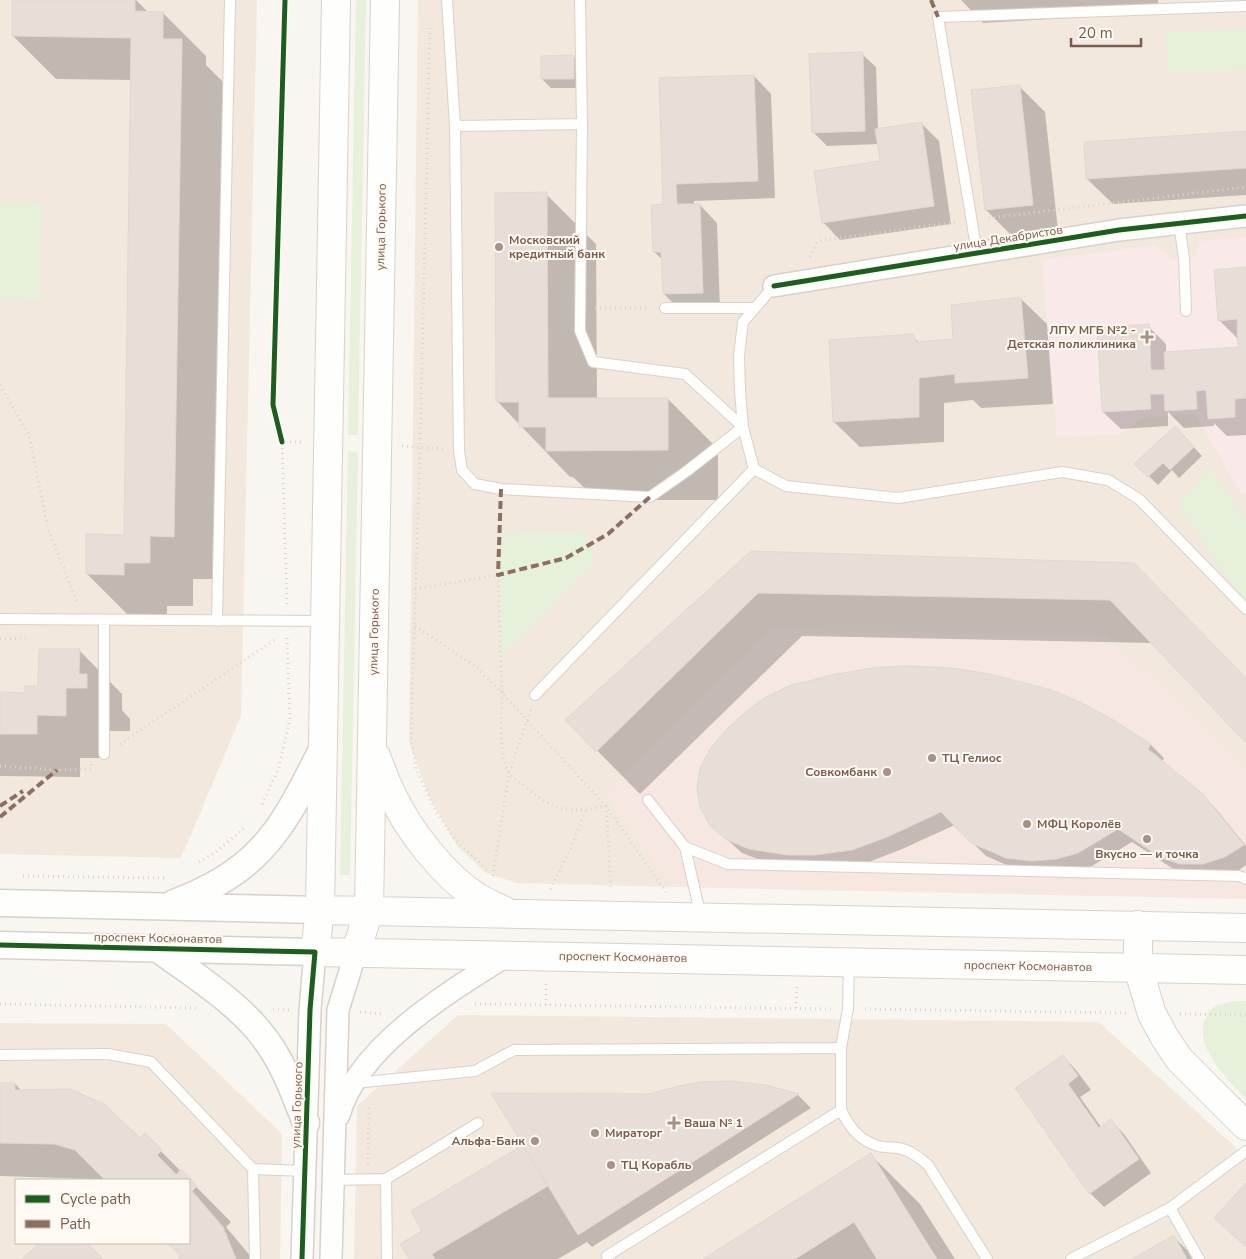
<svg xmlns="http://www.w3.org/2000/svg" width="1246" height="1259" viewBox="0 0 1246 1259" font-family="'Nunito Sans',sans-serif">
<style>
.residential{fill:#f2e8de;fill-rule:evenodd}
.commercial{fill:#f6e8e1}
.medical{fill:#fae9e9}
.green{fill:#e7f0db}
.shadow{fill:#0003}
.building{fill:#e6ded7;stroke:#e2d8d2}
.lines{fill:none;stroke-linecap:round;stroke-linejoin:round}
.service-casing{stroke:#d7d1cb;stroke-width:12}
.minor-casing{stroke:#d7d1cb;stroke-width:24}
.tertiary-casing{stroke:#d7d1cb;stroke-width:29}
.secondary-casing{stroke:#d9d2cb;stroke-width:30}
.path{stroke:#dcd5d0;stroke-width:3;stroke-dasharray:1 4;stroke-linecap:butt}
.service{stroke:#fefefd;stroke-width:10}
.minor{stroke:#fefefd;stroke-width:21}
.tertiary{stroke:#fefefd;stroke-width:26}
.secondary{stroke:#fefefd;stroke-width:28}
.quiet{stroke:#8d6e63;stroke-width:4;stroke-dasharray:8 4;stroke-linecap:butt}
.cycleway-casing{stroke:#fffaf3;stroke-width:8}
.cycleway{stroke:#1b5e20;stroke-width:5}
.poi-dot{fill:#a69286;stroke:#fffaf3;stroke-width:2}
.labels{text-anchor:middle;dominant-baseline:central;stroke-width:4;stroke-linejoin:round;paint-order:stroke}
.street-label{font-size:12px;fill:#7a5c4d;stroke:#fffaf3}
.poi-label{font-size:12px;font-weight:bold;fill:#7a5c4d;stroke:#fffaf3;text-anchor:start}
</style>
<rect width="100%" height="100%" fill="#f9f5f0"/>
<path class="residential" d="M0,0H257L241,716L181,858L0,854Z
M418,0H1246V770L1105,635L605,793L672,887L517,883L486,873L457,846L429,797L409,742Z
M458,1015L1099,1022L1246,1157V1259H354L357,1106Z
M0,1023L166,1024L282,1134L280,1259H0ZM16,1180H189V1243H16Z"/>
<path class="commercial" d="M769,630L1105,635L1246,770V899L672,887L605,793Z"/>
<path class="medical" d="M1246,237V493L1241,494L1195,414L1142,418L1120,434L1057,437L1042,260L1156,245L1173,260L1196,257L1200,241Z"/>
<path class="green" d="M356,0H366L358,435H348Z
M1246,29V70L1168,73L1166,33Z
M0,202L42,203L40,300L0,299Z
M348,451L358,452L350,875H340Z
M1210,469L1242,515H1246V601L1218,565L1177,502Z
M588,531L595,562L500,658L498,533Z
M1237,1001H1246V1099C1228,1080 1190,1043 1207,1016C1208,1013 1209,1011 1211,1009C1217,1004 1229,1002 1237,1001Z"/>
<path class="shadow" d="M14,0H136L149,13H163L206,56V65L225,84L217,579H193V606H167V618L130,617L87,574L125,536L132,80L56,79L13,36Z
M961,0H1158V13L983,23Z
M862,54L876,67L878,130L921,123L939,141L951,224L840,240L823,222L881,162L879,144L827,146L813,132Z
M574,57L582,65L583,88H551L542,79Z
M754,76L771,94L775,198L694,201V205H700L717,223L720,310L682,312L664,294L663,260L654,252L665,206L661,79Z
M1019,86L1045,112L1058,230L1011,235L986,210Z
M1246,132V195L1113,204L1087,179Z
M546,194L596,244L597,399H668L718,449V500H597L573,477H570L497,401Z
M1246,269V435L1227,436L1214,423V426L1184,428L1168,412V426L1121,429L1103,412L1148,326L1166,344V353L1240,348L1239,338H1237L1219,320Z
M1021,299L1047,324L1053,404L981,408L973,400L944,403V442L860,447L834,422L912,336L920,343L954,340Z
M1183,436L1202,456L1179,478L1172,470L1158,485L1136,464Z
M752,552L1134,564L1246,679V741L1153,643L802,636L640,794L567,720Z
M79,650L122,694V710L130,719V731H109V758H80V777L0,776V694H26L40,688Z
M1114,722L1151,745L1164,758L1162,762L1202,795L1216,809L1246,846V865L1239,870L1217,877L1175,870L1132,842L1092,866L1070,872L1020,871L986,856L955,825L900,850L866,863L763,861L742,853L711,825Z
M1063,1056L1076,1070L1091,1090L1080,1097L1101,1127L1111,1121L1124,1134L1151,1173L1104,1207L1090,1193L1017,1089Z
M0,1084H15L22,1091L140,1140L145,1135L231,1222L226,1227L253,1259H180V1254L169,1243H189V1180H179L181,1179L161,1159L160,1160L179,1180H96L90,1179L0,1176Z
M766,1086L798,1095L811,1108L592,1247L587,1242L558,1259H410L649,1096Z
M870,1154L920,1204L955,1259H705Z
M1174,1237L1187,1250L1192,1259H1134Z
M40,1243H86L102,1259H24Z"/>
<path class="building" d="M12,0H135V11L163,12V39H182L174,537L150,536V563H124V575L86,574V534L124,535L131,38L12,36Z
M863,52L865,131L812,133L809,54Z
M574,55V79H541V56Z
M754,75L758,181L676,184L677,204H700L703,293L663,294L661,252H653L651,205L663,204L659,78Z
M1020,85L1033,205L985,210L971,90Z
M922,122L934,206L822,223L814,171L880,161L875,129Z
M1246,131V168L1086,179L1084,142Z
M547,192L548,398H668V450L546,451V427H519V402H496L495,193Z
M1246,267V398L1235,399V417L1208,419L1206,390L1196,391L1197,409L1165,411L1164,394H1150L1151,409L1102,412L1097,328L1149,324L1151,370H1165L1164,352L1238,347L1237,319L1218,321L1214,270Z
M1021,297L1028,378L955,383V374L919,378V417L833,422L829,340L913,334L916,342L953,339L951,305Z
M1175,426L1194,447L1170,470L1163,463L1148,477L1134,464Z
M751,551L1134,563L1246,678V743L1110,600L758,593L596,752L565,720Z
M39,649H80L79,674H87V688H66V716L37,715V734H0V692L25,693V686H38Z
M906,666L953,668L990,674L1052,690L1082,703L1115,721L1151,744L1148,749L1203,794L1244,845L1225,857L1203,864H1180L1160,857L1118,829L1078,853L1056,859L1032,861L1006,858L971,843L941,812L887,837L852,850L815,855H788L749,849L727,840L710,826L700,807L697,788L700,768L710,749L726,730L745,712L766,697L791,685L832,675L871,668Z
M1063,1055L1078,1076L1068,1084L1099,1128L1111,1119L1139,1159L1089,1194L1015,1088Z
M731,1081L766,1085L799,1094L578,1235L491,1093L649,1094L679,1086L701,1082Z
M0,1083H15V1090L70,1089L104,1104L140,1138L145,1133L162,1150L157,1155L176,1175L181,1169L197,1186L192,1191L223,1227L236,1259H179V1254L167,1243H189V1180H105L75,1150L54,1144L0,1143Z
M523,1145L548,1186L432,1254L435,1259H409L400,1244L422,1231L411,1211Z
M871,1153L937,1259H877L854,1222L795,1259H703Z
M1246,1183V1247L1214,1218Z
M1174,1235L1187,1259H1132Z
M39,1243H87L101,1257L100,1259H22Z"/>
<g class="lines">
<defs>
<path id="service" d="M447,0L455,126
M580,0L582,124L580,331L593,362L685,374L743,427L687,471L650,497L501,489L475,484L462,470L459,451L455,126L582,124
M1179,223L1184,258L1186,311
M977,253L938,17L1246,6
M774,286L743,322L739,356L740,391L743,427L754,469L786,486L898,498L1062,472L1108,480L1139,499L1246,609
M665,308H754
M0,619L324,621
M104,620V754
M217,621L230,0
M535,695L754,469
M648,800L685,847L728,864L1239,876L1246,879
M685,847L701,917
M0,1055L108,1054L151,1062L253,1169L304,1171
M355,1083L475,1071L514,1050L841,1048
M841,1110C849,1126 858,1139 875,1145C882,1148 891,1147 898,1148C910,1150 919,1157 928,1165L987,1259
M253,1169L255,1259
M333,1180L386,1179
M387,1259L386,1179L478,1123
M608,1259L607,1256L841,1110V1048L848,1009L849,963
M1071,1259L1170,1208
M1199,1259L1170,1208L1246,1151"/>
<path id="minor" d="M774,286L1119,230L1246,216
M339,1115C359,1045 449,992 508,955
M302,1259L310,1010L315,952
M331,1259L338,1010L356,952"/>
<path id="tertiary" d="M0,903L320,910
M174,903C206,891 238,874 261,849C288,821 305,782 323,748
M0,945L315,952
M157,948C196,977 246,1007 272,1049C287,1072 296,1098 306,1123"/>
<path id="secondary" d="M336,0L320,910L315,952L1246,970
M376,756C381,769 386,783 392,795C409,831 444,876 477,897C486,902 496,907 505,911
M320,910L1246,928
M1138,925V968L1152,1014L1165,1038L1179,1059L1246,1126
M356,952L369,910L385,0"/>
</defs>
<use href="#service" class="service-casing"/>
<use href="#minor" class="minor-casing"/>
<use href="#tertiary" class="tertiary-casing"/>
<use href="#secondary" class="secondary-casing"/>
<path class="path" d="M430,28L420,447L411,735L416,769L436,812L455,839L489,872
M989,218L1246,187
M810,257L818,241L955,222
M595,308H649
M0,385L29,435L48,529L78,604
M402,446L443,449
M415,589L498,575L502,693L606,806L666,892
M287,604L282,442H303
M415,626L475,666L502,693C502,712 498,758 509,773C513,779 522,783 527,788C556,812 569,813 606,806L611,890
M0,639L27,638
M120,744L276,639
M0,766L57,770L91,769V764
M262,804L278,770L290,720L287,638
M199,862L216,852L245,827
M23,876L167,878
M493,876L509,773L531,709
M550,889L568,854L586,810
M0,1004L197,1008
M475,1004L831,1009
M546,1005V982
M796,1008L797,985
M273,1009L289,1010
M865,1009L1126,1013
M360,1012L384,1014
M1180,1014L1246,1015
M368,1164L369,1105"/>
<use href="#service" class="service"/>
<use href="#minor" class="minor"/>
<use href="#tertiary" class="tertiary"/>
<use href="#secondary" class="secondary"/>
<path class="quiet" d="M931,0L938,17
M501,489L498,575L566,558L608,534L650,497
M0,806L23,791
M0,817L57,770"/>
<defs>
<path id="cycleway" d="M774,286L1119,230L1246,216
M282,442L273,405L285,0
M0,945L315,952L310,1010L302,1259"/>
</defs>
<use href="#cycleway" class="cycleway-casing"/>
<use href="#cycleway" class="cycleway"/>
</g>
<g class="poi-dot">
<circle cx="499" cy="247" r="5"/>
<path d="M1144.5 329.5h5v5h5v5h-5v5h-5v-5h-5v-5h5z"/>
<circle cx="932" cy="758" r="5"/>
<circle cx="887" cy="772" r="5"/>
<circle cx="1027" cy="824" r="5"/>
<circle cx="1147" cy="839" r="5"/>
<path d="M671.5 1115.5h5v5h5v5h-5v5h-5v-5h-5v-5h5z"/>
<circle cx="595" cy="1133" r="5"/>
<circle cx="535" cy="1141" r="5"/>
<circle cx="611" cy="1165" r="5"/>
</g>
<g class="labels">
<g class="street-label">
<text transform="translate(381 227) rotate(-89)">улица Горького</text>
<text transform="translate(1008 238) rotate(-9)">улица Декабристов</text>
<text transform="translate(374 632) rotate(-89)">улица Горького</text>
<text transform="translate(158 938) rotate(1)">проспект Космонавтов</text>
<text transform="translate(623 957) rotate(1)">проспект Космонавтов</text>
<text transform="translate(1028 966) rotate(1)">проспект Космонавтов</text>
<text transform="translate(297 1105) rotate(-88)">улица Горького</text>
</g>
<g class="poi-label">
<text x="509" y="240">Московский<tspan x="509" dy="14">кредитный банк</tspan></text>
<text x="1136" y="330" text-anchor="end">ЛПУ МГБ №2 -<tspan x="1136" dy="14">Детская поликлиника</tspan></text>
<text x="942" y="758">ТЦ Гелиос</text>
<text x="877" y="772" text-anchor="end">Совкомбанк</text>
<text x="1037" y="824">МФЦ Королёв</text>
<text x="1147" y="854" text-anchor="middle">Вкусно — и точка</text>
<text x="684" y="1123">Ваша № 1</text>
<text x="605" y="1133">Мираторг</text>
<text x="525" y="1141" text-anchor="end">Альфа-Банк</text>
<text x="621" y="1165">ТЦ Корабль</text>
</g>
</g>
<rect x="15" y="1179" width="175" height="65" fill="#fffaf3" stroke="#cabbb1"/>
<rect x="25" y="1195" width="25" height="8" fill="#1b5e20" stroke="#cabbb1"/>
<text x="60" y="1204" font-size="15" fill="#7a5c4d">Cycle path</text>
<rect x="25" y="1220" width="25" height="8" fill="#8d6e63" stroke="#cabbb1"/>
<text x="60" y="1229" font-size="15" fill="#7a5c4d">Path</text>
<path d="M1071 38v8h70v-8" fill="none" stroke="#7a5c4d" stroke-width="2.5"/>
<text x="1078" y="38" font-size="15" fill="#7a5c4d" stroke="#fffaf3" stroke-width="4" paint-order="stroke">20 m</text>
</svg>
